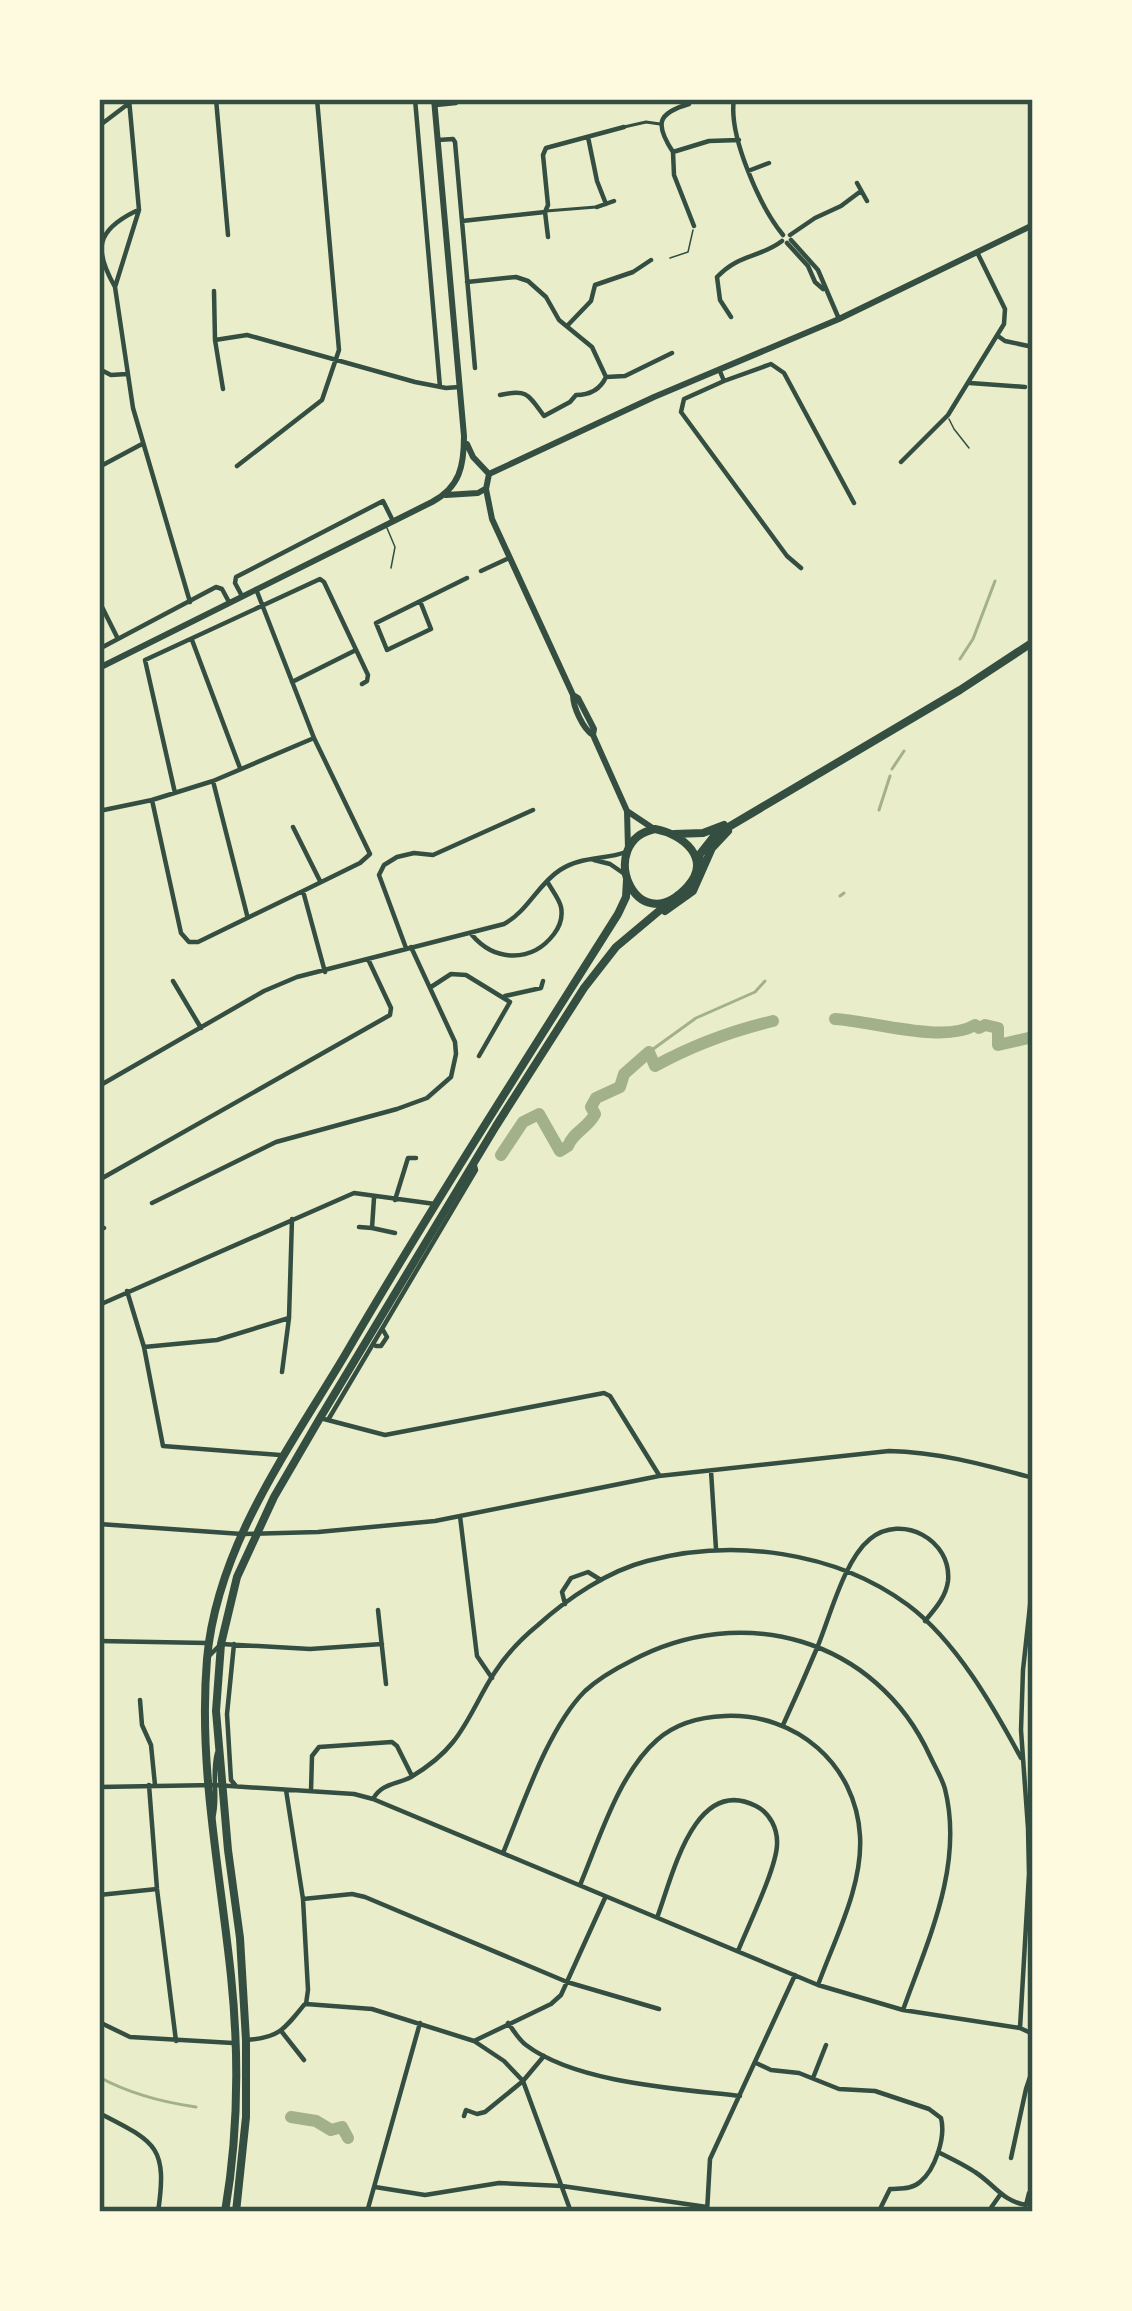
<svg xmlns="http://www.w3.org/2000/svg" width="1132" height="2311" viewBox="0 0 1132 2311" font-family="Cabin,sans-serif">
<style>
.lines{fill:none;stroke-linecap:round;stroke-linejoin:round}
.stream{stroke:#a3b18a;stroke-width:3}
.river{stroke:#a3b18a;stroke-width:12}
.service{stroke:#344e41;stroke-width:1.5}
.pedestrian{stroke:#344e41;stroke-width:3}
.minor{stroke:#344e41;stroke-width:4.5}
.primary{stroke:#344e41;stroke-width:6}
.trunk{stroke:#344e41;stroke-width:8}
.neatline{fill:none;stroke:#344e41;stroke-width:4.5}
</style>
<rect width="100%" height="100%" fill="#e9edc9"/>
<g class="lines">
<path class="stream" d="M960,659L973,639L995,581
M892,769L904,751
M879,810L890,776
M840,896L844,893
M649,1052L696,1018L755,992L765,981
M99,2077C130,2094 161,2102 196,2107"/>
<path class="river" d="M835,1019C872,1021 944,1044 975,1025L979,1028L985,1025L998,1028V1045L1033,1037
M501,1155L523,1122L539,1114L560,1151L568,1146C573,1132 588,1128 595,1114L591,1107L596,1098L620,1087L624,1074L649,1052L655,1066C693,1045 731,1031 773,1021
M291,2117L316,2121L331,2130L342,2127L348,2138"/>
<path class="service" d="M670,258L688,252L693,230
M949,419L954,429L969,448
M387,528L395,547L391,568"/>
<path class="pedestrian" d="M624,127L646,122L660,124
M546,211L596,207"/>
<path class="minor" d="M129,99L139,210L115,287L133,408L190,602
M216,99L228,235
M415,99L440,387
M734,99C728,135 760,207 783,235
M436,105L456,103L458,99
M99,126L128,104
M588,137L597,181L606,204
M438,140L453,139L455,142L475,368
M673,152C654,123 658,113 689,104
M748,171L769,163
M857,183L867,201
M597,207L614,201
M545,212L548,205L543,155L546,148L624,127
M462,221L545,212L548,237
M694,226L674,175L673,152L709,141L739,140
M790,235L815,218L841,206L861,191
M791,240L818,270L839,319
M787,243L808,266L815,282L823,289
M467,282L516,277L528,281L546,297L559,320L592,347L606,377L625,376L672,353
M115,287C94,250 95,231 136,211
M214,291L215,340L223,389
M731,317L720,300L717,277C740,253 760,258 782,241
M567,326L591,301L595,285L633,272L651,260
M998,336L1005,341L1033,347
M215,340L247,335L415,382L446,388L459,387
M99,369L111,375L127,374
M719,369L724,381L771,364L784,373L854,503
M724,381L684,399L681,412L787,556L801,568
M970,383L1025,387
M500,395C527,389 528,394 544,416L570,402L576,395C590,395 600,390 606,377
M901,462L948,415L1004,324L1005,309L977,252
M237,466L322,400L339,350L317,99
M99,467L142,444
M481,571L509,558
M256,589L314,738L370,854L360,863L303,891
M242,596L235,583L236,577L383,501L393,521
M99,601L118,639
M420,601L431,629L387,650L376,623L467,578
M192,640L240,768
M99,649L216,587L222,589L229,602
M292,682L356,650
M213,781L247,915
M175,793L145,660L320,579L324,582L368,675L367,681L362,684
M152,800L213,781L314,738
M99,811L152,800L181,933L189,942H198L303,891L325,972
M293,827L320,881
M594,860L610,864L626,875
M472,935C495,962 532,963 554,934C560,926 563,917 561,907C559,898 551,889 547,881
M406,948L379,875L384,865L397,857L414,853L433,855L533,810
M99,980V986
M173,981L201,1028
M431,987L451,974L466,975L510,1002L479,1056
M505,996L541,988L543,981
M99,1086L264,991L297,977L504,924C528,911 538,884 560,870C581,856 605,860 626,852
M99,1180L390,1015L391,1008L368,959
M374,1198L372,1228L395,1233
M395,1200L408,1158H416
M152,1203L276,1142L397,1109L427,1098L451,1077L456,1054L455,1042L411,947
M359,1227L372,1228
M99,1230L104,1228
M127,1291L144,1347L163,1446L280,1455
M99,1305L354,1193L435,1204
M376,1346H381L387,1337L383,1330
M144,1347L217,1340L289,1318
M282,1372L289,1318L292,1219
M320,1418L385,1435L604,1393L610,1396L659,1475
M328,1420L476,1170L474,1162
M711,1471L716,1549
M460,1516L477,1656L492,1678
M99,1524L242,1534L318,1532L435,1521L659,1476L889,1451C939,1452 985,1465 1033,1478
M565,1604L562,1592L571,1578L588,1572L601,1580
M378,1610L386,1684
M99,1641L207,1643
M234,1644L227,1714L231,1780L236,1786
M208,1657L221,1644L310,1649L382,1644
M140,1700L142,1725L151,1745L155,1785
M783,1725C795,1699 806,1674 817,1648C830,1617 844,1560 870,1539C902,1513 952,1540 948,1581C946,1597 935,1609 925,1621
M149,1785L157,1889L176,2041
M99,1787L215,1785L354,1794L373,1799L818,1985L903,2010L1020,2028L1033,2034
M286,1790L303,1899L308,1990L306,2004
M311,1791L312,1756L319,1747L392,1742L397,1746L412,1776
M373,1799C382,1783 396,1785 411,1777C426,1768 442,1756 453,1742C470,1721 480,1694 495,1672C506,1655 522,1638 538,1625C568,1598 608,1571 647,1561C733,1538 835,1551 908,1605C956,1641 993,1706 1021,1758
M213,1818C219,1797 211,1775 217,1753
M503,1853C523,1805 548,1728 585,1691C598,1679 615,1669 631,1661C742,1601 876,1638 930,1756C935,1767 942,1778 945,1789C964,1865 928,1940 903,2010
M580,1885C599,1840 619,1773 657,1740C676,1723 700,1717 725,1716C796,1713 856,1764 860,1836C863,1886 835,1938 818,1985
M99,1895L157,1889
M303,1899L352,1894L365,1897L567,1982L659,2009
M658,1915C673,1874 695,1775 756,1806C770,1813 778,1829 777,1845C776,1869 748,1926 738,1951
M306,2004L372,2009L474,2041L551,2004L561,1995L605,1898
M99,2022L130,2037L233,2043
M508,2023C514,2031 519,2040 526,2045C576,2083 679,2089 740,2096
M1020,2028L1029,1874L1028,1828L1021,1730L1023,1670L1033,1578
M282,2032L304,2060
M246,2040C278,2038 284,2030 304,2005
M474,2041L504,2061L523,2081L544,2056
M756,2063L771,2070L799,2073L839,2089L875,2091L929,2109L941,2118C946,2137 935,2170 920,2182C911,2190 900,2188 890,2189L881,2207
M813,2078L826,2045
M99,2113C155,2142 168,2145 158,2212
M464,2116L466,2110L477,2114L485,2112L523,2081L571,2212
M938,2152C950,2158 963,2164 975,2172C994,2184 1002,2201 1026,2205L1029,2193
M1011,2158L1026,2089L1033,2068
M375,2187L425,2195L499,2183L562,2186L707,2207
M295,2212V2210
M367,2212L420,2023
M707,2212L710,2159L795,1975
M988,2212L1000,2195"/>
<path class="primary" d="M467,444L473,457L489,474
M489,474L654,397L839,319L1033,225
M489,474L486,489L492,519L573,695C573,707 583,729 593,735
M446,495L478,493L485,489
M99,668L432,502C460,487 464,466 464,436L434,99
M573,695L578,698L594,729L593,735L627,811L628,849
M627,811L654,829"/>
<path class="trunk" d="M655,829C683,834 713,859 687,887C635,943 595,841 655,829Z
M674,834L703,833L724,825
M698,864L700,854L715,835L960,690L1033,642
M665,911L693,891L712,848L728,831
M225,2212C238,2136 239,2053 231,1976C220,1870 198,1766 207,1659C217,1546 289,1449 345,1355C432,1206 526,1060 618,914L626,897L627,880
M236,2212L246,2117V2040L240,1938L228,1850L216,1711L221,1644L237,1577L274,1497L320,1418L496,1126L584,988L616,947L678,895"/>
</g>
<rect width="1132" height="2311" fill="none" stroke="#fefae0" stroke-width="204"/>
<rect x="102" y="102" width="928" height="2107" class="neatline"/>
</svg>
